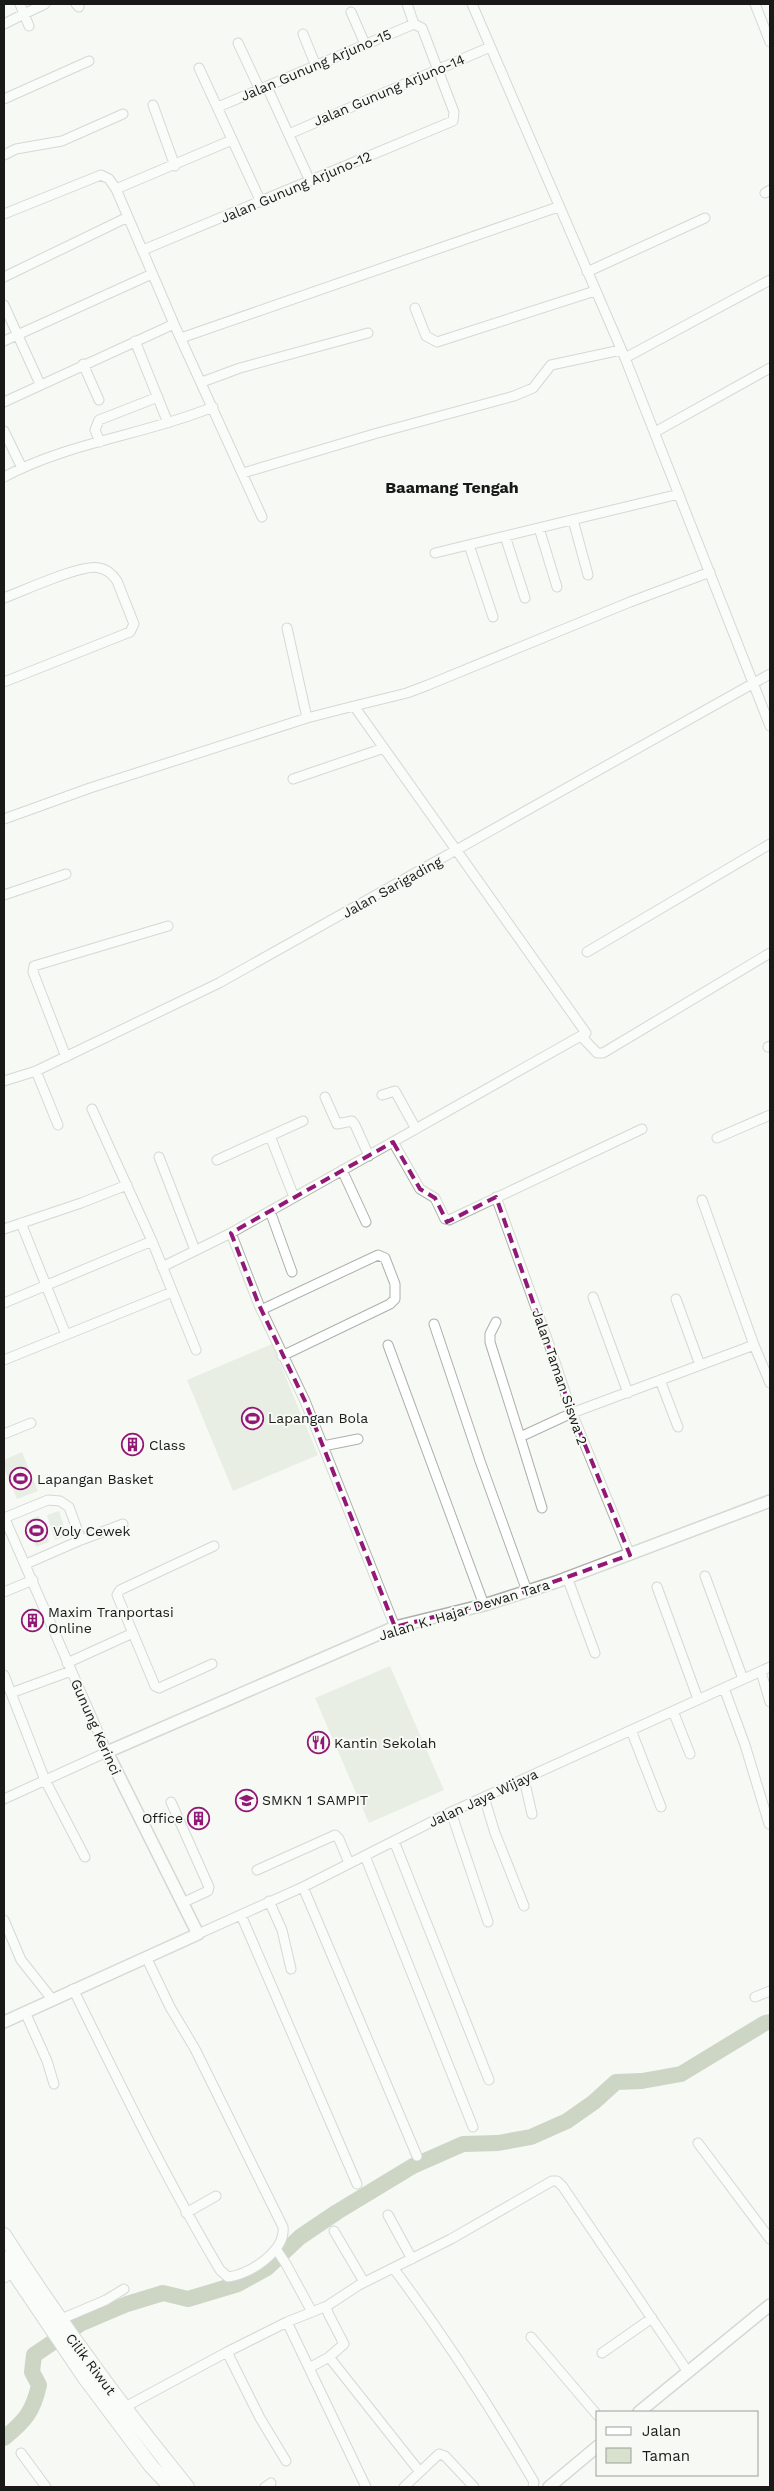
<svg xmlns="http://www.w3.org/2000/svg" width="774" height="2491" viewBox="0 0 774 2491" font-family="'Work Sans',sans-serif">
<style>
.green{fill:#d7e1ce}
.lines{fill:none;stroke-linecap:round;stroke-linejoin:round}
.river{stroke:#9baa8c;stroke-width:16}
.minor-casing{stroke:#adb0ab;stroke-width:11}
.tertiary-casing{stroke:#adb0ab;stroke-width:14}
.primary-casing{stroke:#adb0ab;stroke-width:16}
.minor{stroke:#fff;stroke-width:9}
.tertiary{stroke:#fff;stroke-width:11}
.primary{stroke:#fff;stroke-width:14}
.marked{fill:none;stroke:#911876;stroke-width:4;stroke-dasharray:10 6;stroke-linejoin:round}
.labels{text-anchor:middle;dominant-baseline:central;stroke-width:4;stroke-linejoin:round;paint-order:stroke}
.street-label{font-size:14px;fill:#191918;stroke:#f6f9f4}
.poi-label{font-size:14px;fill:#191918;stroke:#f6f9f4;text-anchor:start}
.quarter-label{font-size:16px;font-weight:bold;fill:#191918;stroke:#f6f9f4}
</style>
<rect width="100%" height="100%" fill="#f6f9f4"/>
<path class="green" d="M272,1344L318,1455L233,1491L187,1380Z
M22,1452L38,1491L17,1499L4,1467V1460Z
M59,1511L67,1536L55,1540L47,1515Z
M39,1516L49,1542L36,1547L25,1521Z
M390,1666L444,1790L369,1823L315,1698Z"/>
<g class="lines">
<path class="river" d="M4,2438C25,2421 33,2412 39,2385L32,2372L34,2355L80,2324L127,2304L163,2293L188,2299L238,2284L267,2268L300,2237L337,2212L413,2166L463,2144L498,2143L531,2137L567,2121L594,2102L616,2082L642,2081L681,2074L765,2023L770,2022"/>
<defs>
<path id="minor" d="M76,4L79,7
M472,4L625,358L770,726
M755,4L770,42
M351,12L365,44
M4,24L24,14L20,4
M29,26L24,14L45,4
M303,34L316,66
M238,43L260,90
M199,68L261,202
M267,87L310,181
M4,99L89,61
M153,105L175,166
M218,107L414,24
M289,134L490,47
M4,155L16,149L62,141L123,114
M116,189L232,140
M765,193L770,190
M4,214L101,175L109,179L116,189L174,324L262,517
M143,250L453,121L454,112L422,28L414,24L407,4
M587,272L705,218
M4,277L128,217
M4,305L40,384
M415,308L426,336L437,342L595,291
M181,338L558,207
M4,341L152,274
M135,341L168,423
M625,358L770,280
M83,364L99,400
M202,382L240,368L368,333
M4,402L174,324
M4,431L22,468
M655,432L770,368
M100,442L95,430L99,420L158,397
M243,473L374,434L514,396L533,388L551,365L621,350
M4,477C69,442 145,435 213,407
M573,520L588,575
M539,528L557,587
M505,536L525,598
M469,545L493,617
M435,553L679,494
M4,598C23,591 83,563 99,568C107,569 113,575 117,581L134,624L130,632L4,682
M287,628L307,718
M354,706L407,693L428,685L630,602L710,572
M293,779L384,748
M4,819L90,788L307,718L354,706L586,1033L231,1233L162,1267
M4,895L66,874
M587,952L770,844
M582,1037L597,1053H603L770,953
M768,1047L770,1046
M66,1057L33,972L34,966L168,926
M36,1071L58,1125
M4,1081L36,1071L219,983L770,674
M382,1095L395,1091L416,1129
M325,1097L337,1124L352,1121L355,1125L369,1156
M92,1109L152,1241L196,1350
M270,1136L294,1197
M717,1138L770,1115
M393,1142L420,1189L435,1198L445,1219L449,1220L642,1129
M159,1157L195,1250
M217,1160L303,1121
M342,1170L366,1222
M496,1197L549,1344L572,1413L630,1555
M702,1200L754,1345L770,1383
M270,1211L292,1272
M21,1223L66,1335
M4,1229L81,1203L127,1185
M231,1233L259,1305L305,1401L395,1627
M593,1297L628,1393
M676,1299L700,1365
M4,1303L152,1241
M261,1310L378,1255L385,1258L395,1284V1299L390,1304L282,1356
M496,1322L490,1334V1342L520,1437L572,1413L754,1345
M434,1324L480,1461L527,1591
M388,1345L484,1605
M4,1360L172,1292
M660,1380L678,1427
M4,1434L31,1423
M520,1437L542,1508
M323,1446L358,1439
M4,1517L107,1752L4,1799
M4,1518L48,1500L60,1501L69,1507L81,1540L123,1524
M26,1564L81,1540
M705,1576L743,1679
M567,1577L595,1653
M657,1587L698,1699
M4,1592L33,1580
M67,1663L133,1633
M212,1664L159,1688L155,1686L117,1595L120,1590L214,1546
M761,1672L770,1702
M4,1675L45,1780L85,1857
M724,1688L745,1745L769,1824
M11,1693L71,1671
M673,1711L690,1754
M631,1730L661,1807
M524,1779L532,1814
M484,1797L495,1833L524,1906
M171,1802L209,1887L208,1891L182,1903
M451,1812L488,1922
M394,1841L489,2080
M365,1856L473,2127
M257,1870L335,1835L339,1839L349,1863
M303,1887L417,2156
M269,1901L282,1930L291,1969
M241,1915L357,2184
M4,1920L21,1960L52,1999
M198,1934L303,1887L451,1812L770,1667
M73,1989C120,2084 166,2179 220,2270L228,2277C249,2275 286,2251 283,2227L195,2049L170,2007L146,1957
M755,1997L770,1991
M25,2012L47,2061L54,2084
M698,2143L770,2239
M186,2213L216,2196
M388,2215L412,2259
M334,2231L364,2282
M276,2249L286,2264L312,2312
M394,2269C445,2337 491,2408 534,2482L533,2487
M4,2278L13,2273
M59,2320L106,2300L124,2289
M287,2322L366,2487
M531,2337L598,2416
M227,2352L260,2418L286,2461
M602,2353L652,2318
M329,2357L420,2472
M309,2368L329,2357L344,2344L328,2313L327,2306
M125,2407L227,2352L287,2322L327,2306L359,2285L451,2239L552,2181H557L563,2187L688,2372
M21,2453L46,2487
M265,2487L271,2483
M404,2487L439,2454L445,2456L474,2487"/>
<path id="tertiary" d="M4,2022L198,1934L107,1752L395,1627L484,1605L556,1582L770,1501
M639,2412L770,2305
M549,2487L598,2446"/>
<path id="primary" d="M4,2235C60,2323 121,2406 187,2487
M4,2258L85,2378L151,2466L171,2487"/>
</defs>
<use href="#minor" class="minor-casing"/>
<use href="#tertiary" class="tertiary-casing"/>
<use href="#primary" class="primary-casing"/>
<use href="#minor" class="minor"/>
<use href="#tertiary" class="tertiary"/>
<use href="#primary" class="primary"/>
</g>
<path d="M0 0H774V2491H0ZM393,1142L420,1189L435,1198L447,1222L496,1197L572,1413L630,1555L507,1598L395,1627L305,1401L259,1305L231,1233Z" fill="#f6f9f4" fill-opacity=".55" fill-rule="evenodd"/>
<path class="marked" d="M393,1142L420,1189L435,1198L447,1222L496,1197L572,1413L630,1555L507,1598L395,1627L305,1401L259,1305L231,1233Z"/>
<defs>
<symbol id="stadium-ring" viewBox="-11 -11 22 22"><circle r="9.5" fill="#f6f9f4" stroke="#911876" stroke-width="1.5"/><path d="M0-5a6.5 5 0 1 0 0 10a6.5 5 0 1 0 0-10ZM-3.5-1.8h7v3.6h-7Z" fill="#911876"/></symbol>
<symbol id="building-ring" viewBox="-11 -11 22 22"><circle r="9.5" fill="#f6f9f4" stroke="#911876" stroke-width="1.5"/><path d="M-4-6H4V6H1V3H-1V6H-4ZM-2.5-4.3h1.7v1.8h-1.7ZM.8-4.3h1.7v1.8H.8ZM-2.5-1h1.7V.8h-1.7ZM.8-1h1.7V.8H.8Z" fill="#911876"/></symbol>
<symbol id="restaurant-ring" viewBox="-11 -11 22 22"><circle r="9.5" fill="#f6f9f4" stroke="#911876" stroke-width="1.5"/><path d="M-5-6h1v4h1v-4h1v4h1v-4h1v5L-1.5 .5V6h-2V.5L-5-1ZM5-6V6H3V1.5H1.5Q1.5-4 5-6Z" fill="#911876"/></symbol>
<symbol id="school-ring" viewBox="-11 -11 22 22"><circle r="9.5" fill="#f6f9f4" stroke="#911876" stroke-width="1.5"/><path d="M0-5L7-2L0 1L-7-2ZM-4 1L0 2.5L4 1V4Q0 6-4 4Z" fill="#911876"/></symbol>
</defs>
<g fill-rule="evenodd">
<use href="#stadium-ring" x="240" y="1406" width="25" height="25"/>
<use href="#building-ring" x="120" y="1432" width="25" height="25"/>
<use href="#stadium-ring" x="8" y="1466" width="25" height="25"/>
<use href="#stadium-ring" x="24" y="1518" width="25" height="25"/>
<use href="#building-ring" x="20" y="1608" width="25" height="25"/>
<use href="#restaurant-ring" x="306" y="1730" width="25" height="25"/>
<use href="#school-ring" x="234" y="1788" width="25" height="25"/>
<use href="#building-ring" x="186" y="1806" width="25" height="25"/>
</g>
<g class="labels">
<g class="street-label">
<text transform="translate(316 65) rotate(-23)">Jalan Gunung Arjuno-15</text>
<text transform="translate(389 90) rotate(-23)">Jalan Gunung Arjuno-14</text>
<text transform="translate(296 187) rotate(-23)">Jalan Gunung Arjuno-12</text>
<text transform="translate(392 887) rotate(-29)">Jalan Sarigading</text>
<text transform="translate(560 1377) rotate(71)">Jalan Taman Siswa 2</text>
<text transform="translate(464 1610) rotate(-17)">Jalan K. Hajar Dewan Tara</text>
<text transform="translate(96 1727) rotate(66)">Gunung Kerinci</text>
<text transform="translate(483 1798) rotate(-25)">Jalan Jaya Wijaya</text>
<text transform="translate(91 2364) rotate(53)">Cilik Riwut</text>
</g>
<g class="poi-label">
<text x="268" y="1418">Lapangan Bola</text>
<text x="149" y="1445">Class</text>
<text x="37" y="1479">Lapangan Basket</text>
<text x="53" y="1531">Voly Cewek</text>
<text x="48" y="1612">Maxim Tranportasi<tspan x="48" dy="16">Online</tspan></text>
<text x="334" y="1743">Kantin Sekolah</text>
<text x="262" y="1800">SMKN 1 SAMPIT</text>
<text x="183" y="1818" text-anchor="end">Office</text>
</g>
<g class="quarter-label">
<text x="452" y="487">Baamang Tengah</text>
</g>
</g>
<rect width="774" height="2491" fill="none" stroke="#191918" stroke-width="10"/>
<rect x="596" y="2411" width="162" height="65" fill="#f6f9f4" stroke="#9e9f9c"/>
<rect x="606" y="2427" width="25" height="8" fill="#ffffff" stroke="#9e9f9c"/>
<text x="642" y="2436" font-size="15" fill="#191918">Jalan</text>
<rect x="606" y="2448" width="25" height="15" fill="#d7e1ce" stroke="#9e9f9c"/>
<text x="642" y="2461" font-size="15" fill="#191918">Taman</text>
</svg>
